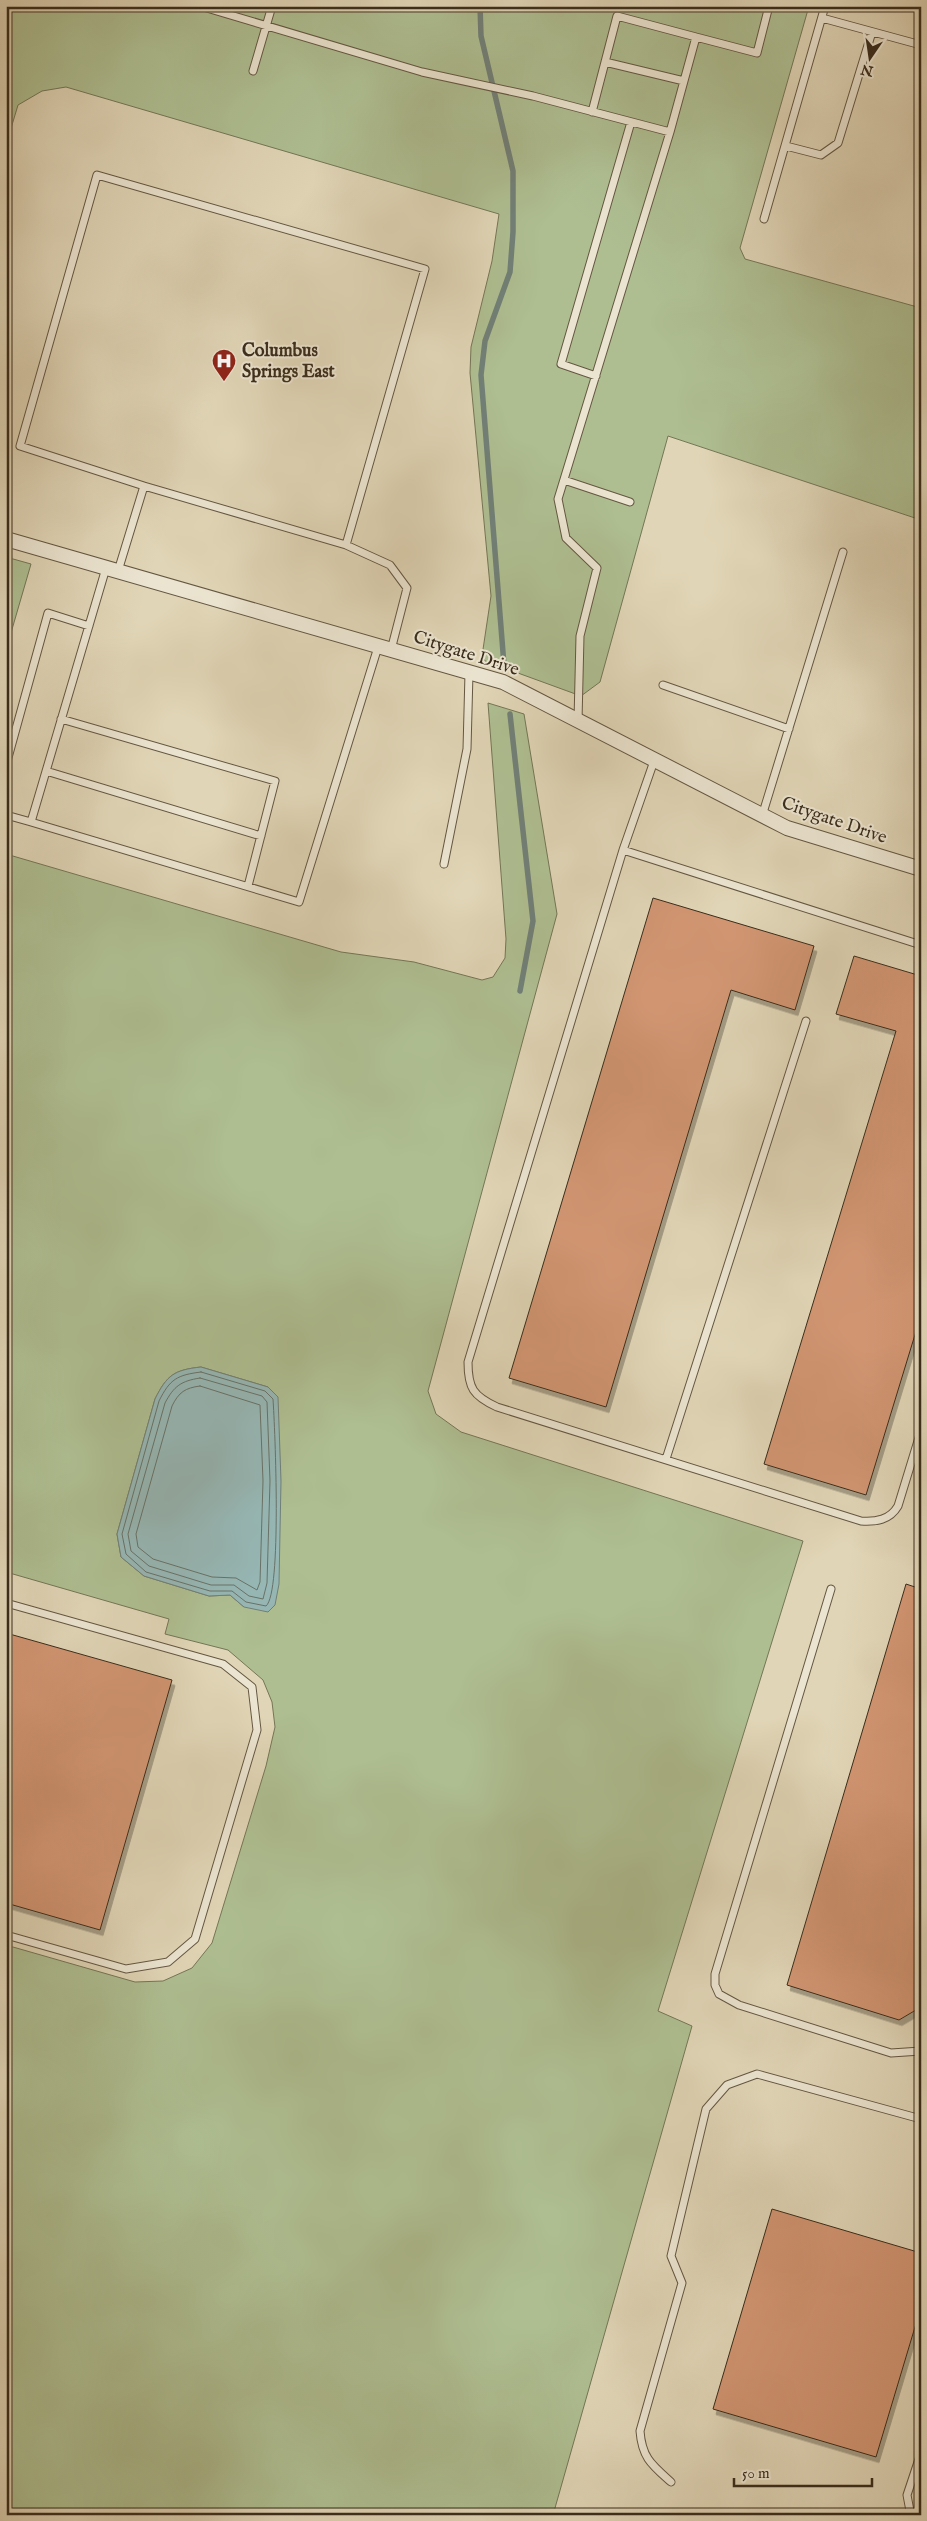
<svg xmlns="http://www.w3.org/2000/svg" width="927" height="2521" viewBox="0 0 927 2521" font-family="'IM FELL English',serif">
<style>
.green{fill:#aebe91;stroke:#747656;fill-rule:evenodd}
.water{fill:#96b7b5;stroke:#718078}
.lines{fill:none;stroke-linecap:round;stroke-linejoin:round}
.shore{stroke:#687268;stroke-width:1}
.stream{stroke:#718078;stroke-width:5.5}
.building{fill:#d19572;stroke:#3a2d1c;filter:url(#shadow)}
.lane-casing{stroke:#645742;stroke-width:9}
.street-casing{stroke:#645742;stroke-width:16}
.lane{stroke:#ebe4d0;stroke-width:7}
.street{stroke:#ebe4d0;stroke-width:14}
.labels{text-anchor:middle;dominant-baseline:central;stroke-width:4;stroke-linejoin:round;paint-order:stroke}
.poi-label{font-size:18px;font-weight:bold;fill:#3a2d1c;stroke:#ebe4d0;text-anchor:start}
.street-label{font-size:18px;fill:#3a2d1c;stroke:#ebe4d0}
</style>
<defs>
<filter id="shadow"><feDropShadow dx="3" dy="5.5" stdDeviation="0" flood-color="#0004"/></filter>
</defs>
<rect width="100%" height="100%" fill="#e0d5b6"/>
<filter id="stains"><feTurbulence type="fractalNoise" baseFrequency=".004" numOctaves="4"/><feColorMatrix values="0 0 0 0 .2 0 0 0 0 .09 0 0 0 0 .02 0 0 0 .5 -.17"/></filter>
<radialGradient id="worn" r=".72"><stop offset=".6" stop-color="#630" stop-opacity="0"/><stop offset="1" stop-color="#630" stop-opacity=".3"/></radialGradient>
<path class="green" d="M6,6H809L740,248L745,259L921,308V520L668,436L600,682L581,696L485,661L482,656L491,596L470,373L471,347L492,261L499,214L66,87L42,91L18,105L6,145Z
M6,557L31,564L6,650Z
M488,703L524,714L557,914L428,1391L436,1414L461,1432L803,1541L658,2011L692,2026L553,2515H6V1945L135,1982L163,1981L192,1968L212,1943L266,1766L275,1727L272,1702L263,1680L228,1650L165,1634L169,1619L6,1572V854L341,952L414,962L482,980L493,977L505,958L506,939ZM201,1367L268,1387L244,1607L230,1595L209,1596L144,1576L121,1557L117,1534L155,1399C167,1375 174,1370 201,1367Z"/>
<path class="water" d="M201,1367L268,1387L278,1397L281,1481L279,1584L275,1605L268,1612L244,1607L230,1595L209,1596L144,1576L121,1557L117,1534L155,1399C167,1375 174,1370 201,1367Z"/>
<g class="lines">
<path class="shore" d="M201,1372L265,1391L273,1399C275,1428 282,1593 266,1606L246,1602L232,1591H210L146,1572L126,1554L122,1534L159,1401C170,1379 177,1375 201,1372Z
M200,1378L262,1396L267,1402L270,1481L267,1583L263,1599L249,1596L234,1585H211L149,1566L131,1551L128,1534L165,1403C174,1386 181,1381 200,1378Z
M200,1386L260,1405L263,1481L260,1582L257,1590L236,1578L212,1577L153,1559L138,1547L136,1534L172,1406C179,1392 185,1388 200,1386Z"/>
<path class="stream" d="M480,6L481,36L513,171V232L510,272L485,341L481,375L504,665
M510,714L533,921L520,991"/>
</g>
<path class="building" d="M653,898L814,946L795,1010L731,990L606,1407L509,1378Z
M854,956L921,976V1315L866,1495L764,1464L896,1031L836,1014Z
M906,1584L921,1589V2007L899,2020L787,1985Z
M6,1633L172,1680L100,1930L6,1903Z
M772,2209L921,2253V2307L876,2457L713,2409Z"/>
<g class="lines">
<defs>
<path id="lane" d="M200,6L422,72L533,96L670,132L696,37L757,53L769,6
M822,18L921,45
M605,62L684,81
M253,71L272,6
M592,112L617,16L696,37
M786,146L821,155L838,143L872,32
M764,219L825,6
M596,376L561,364L631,122
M564,480L630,502
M346,545L390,565L407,588L391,650
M106,568L31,822L299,902L378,647
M118,571L144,486L20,446L97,175L425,269L346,545L144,486
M663,685L789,729
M61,719L275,781L248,886
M578,721L580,636L597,568L566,538L558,499L670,132
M654,761L623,850L468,1362C468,1388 473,1396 497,1407L861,1521C876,1522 890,1520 898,1506L921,1431
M6,765L48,613L89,626
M46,771L261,836
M6,815L31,822
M762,816L843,552
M623,850L921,945
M444,864L467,749L469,673
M666,1459L806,1021
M831,1589L715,1974V1985L719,1994L739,2005L891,2053L921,2051
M6,1603L223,1664L252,1687L257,1730L195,1939L168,1962L126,1969L6,1935
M671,2482C652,2465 642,2458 640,2431L682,2283L671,2256L706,2109L727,2085L757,2074L921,2119
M915,2515L910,2511L907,2495L921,2453"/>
<path id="street" d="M6,539L503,682L787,828L921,869"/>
</defs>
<use href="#lane" class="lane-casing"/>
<use href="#street" class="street-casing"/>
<use href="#lane" class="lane"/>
<use href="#street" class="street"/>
</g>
<defs>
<symbol id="hospital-pin" viewBox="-11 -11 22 30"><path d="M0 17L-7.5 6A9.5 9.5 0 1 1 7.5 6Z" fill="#8f2418" stroke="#ebe4d0"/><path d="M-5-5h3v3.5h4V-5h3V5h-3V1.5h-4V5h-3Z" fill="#fff"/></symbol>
</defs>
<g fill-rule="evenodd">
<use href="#hospital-pin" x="210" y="347" width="28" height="38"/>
</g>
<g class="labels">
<g class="poi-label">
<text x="242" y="351">Columbus<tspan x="242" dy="21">Springs East</tspan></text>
</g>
<g class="street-label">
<text transform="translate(466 654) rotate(18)">Citygate Drive</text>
<text transform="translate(834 821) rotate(19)">Citygate Drive</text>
</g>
</g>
<rect width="927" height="2521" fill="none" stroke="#e0d5b6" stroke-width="25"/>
<rect x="8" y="8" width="912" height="2506" fill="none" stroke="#3a2d1c" stroke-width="2.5"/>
<rect x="12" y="12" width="902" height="2496" fill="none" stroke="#3a2d1c"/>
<g transform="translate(870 58) rotate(193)" stroke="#ebe4d0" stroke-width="4" paint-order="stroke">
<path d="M0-4L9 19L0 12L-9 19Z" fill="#3a2d1c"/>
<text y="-8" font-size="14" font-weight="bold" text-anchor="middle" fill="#3a2d1c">N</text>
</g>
<path d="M734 2478v8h138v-8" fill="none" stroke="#3a2d1c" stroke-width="2.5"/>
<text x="742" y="2478" font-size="15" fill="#3a2d1c" stroke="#ebe4d0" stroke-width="4" paint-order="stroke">50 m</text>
<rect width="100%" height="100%" filter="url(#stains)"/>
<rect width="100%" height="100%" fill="url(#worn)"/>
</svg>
